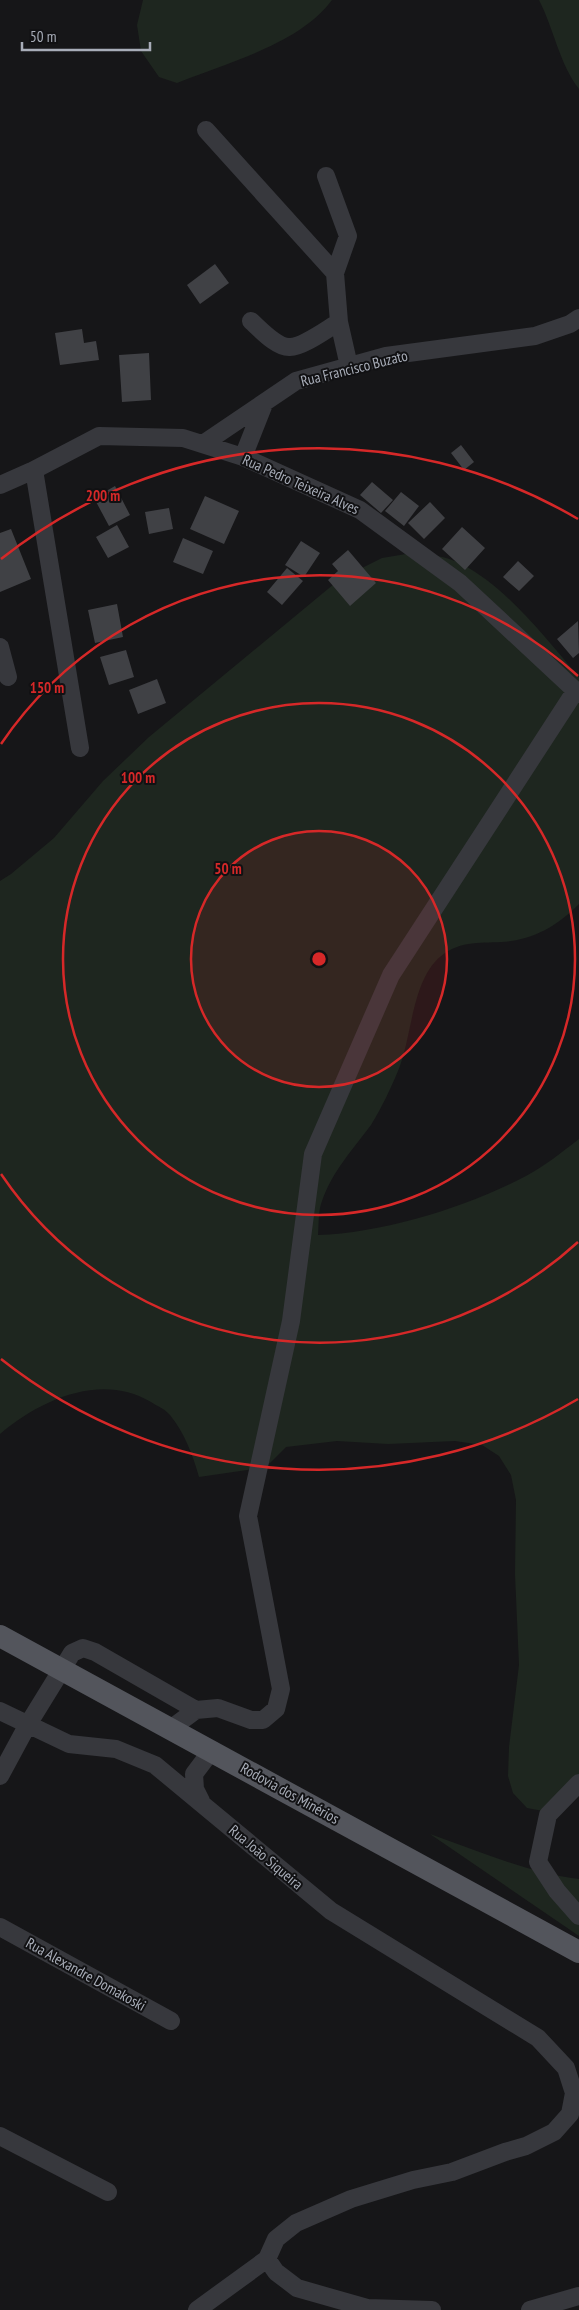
<svg xmlns="http://www.w3.org/2000/svg" width="579" height="2310" viewBox="0 0 579 2310" font-family="'PT Sans Narrow',sans-serif">
<style>
.green{fill:#1e261f}
.building{fill:#404145}
.lines{fill:none;stroke-linecap:round;stroke-linejoin:round}
.minor{stroke:#37383d;stroke-width:18}
.major{stroke:#53555c;stroke-width:22}
.ring{fill:none;stroke:#d62828;stroke-width:2.5}
.labels{text-anchor:middle;dominant-baseline:central;stroke-width:4;stroke-linejoin:round;paint-order:stroke}
.street-label{font-size:15px;fill:#a8adb8;stroke:#111113}
.centre{fill:#d62828;stroke:#111113;stroke-width:2.5}
.ring-label{font-size:15px;text-anchor:middle;font-weight:bold;fill:#d62828;stroke:#111113;stroke-width:4;stroke-linejoin:round;paint-order:stroke}
</style>
<rect width="100%" height="100%" fill="#161618"/>
<path class="green" d="M143,0H332C300,44 226,63 177,83L159,77L141,51L137,25Z
M539,0H579V89C559,63 554,29 539,0Z
M412,553C429,554 446,556 461,564C506,586 546,639 579,677V904C560,923 539,937 511,941C488,944 465,939 445,953C411,976 413,1036 398,1071C391,1088 381,1109 371,1125C353,1149 332,1172 322,1201C318,1211 319,1224 318,1235C384,1233 467,1207 526,1176C545,1166 562,1152 579,1139V1788L543,1811L527,1808L513,1793L508,1776L509,1747L519,1665L515,1574L516,1500L511,1475L499,1456L482,1445L455,1441L388,1444L337,1441L286,1447L270,1463L254,1469L199,1477C193,1455 184,1432 170,1415C165,1409 157,1406 151,1402C101,1372 40,1400 0,1434V881L11,874L54,838L103,781L149,737L340,579L382,558Z
M430,1834C479,1851 528,1873 579,1879V1936Z"/>
<path class="building" d="M215,264L229,283L200,304L187,285Z
M82,329L84,343L96,341L99,360L60,365L55,333Z
M149,353L151,400L122,402L119,355Z
M461,445L474,462L464,470L451,453Z
M372,482L393,500L381,513L360,495Z
M115,486L130,515L109,526L94,498Z
M401,492L419,506L404,526L385,511Z
M205,496L239,511L224,544L190,529Z
M430,502L445,518L424,539L408,523Z
M169,508L173,529L149,534L145,512Z
M117,525L129,547L108,558L96,537Z
M462,527L485,548L465,570L442,549Z
M11,529L31,579L0,592V533Z
M183,538L213,551L203,574L173,562Z
M301,541L320,553L304,577L285,565Z
M348,550L376,583L350,606L328,580L338,571L332,564Z
M518,561L534,576L519,591L503,577Z
M287,568L303,581L282,605L267,592Z
M117,604L123,637L95,643L88,610Z
M578,621L579,653L573,658L557,639Z
M126,650L134,677L109,685L100,657Z
M157,679L166,703L138,714L129,690Z"/>
<g class="lines">
<path class="minor" d="M206,130L335,273L339,322L349,366
M326,176L348,236L335,273
M251,321C260,329 277,348 290,347C303,347 327,329 339,322
M203,444L296,381L386,356L535,336L570,324L579,318
M243,457L264,404
M34,470L80,748
M0,485L34,470L99,436L183,438L243,457L360,510L460,583L579,694
M0,647L8,677
M0,1711L69,1744L116,1749L155,1765L331,1911L538,2038L566,2068L574,2093L570,2114L554,2132L526,2146L505,2152L452,2172L413,2180L351,2199L296,2223L276,2239L267,2259L276,2272L297,2288L367,2308L432,2310
M169,1730L196,1710L218,1708L251,1720H263L276,1709L281,1689L248,1516L291,1321L313,1154L391,975L576,690
M0,1776L27,1726L72,1653L83,1648L95,1652L196,1710
M579,1783L548,1815L538,1862L557,1891L579,1916
M201,1801L195,1789L194,1774L212,1750
M0,1927L171,2021
M0,2136L108,2192
M197,2310L267,2259
M530,2310L579,2296"/>
<path class="major" d="M0,1636L579,1952"/>
</g>
<circle cx="319" cy="959" r="128" fill="#d62828" fill-opacity=".12"/>
<g class="ring">
<circle cx="319" cy="959" r="128"/>
<circle cx="319" cy="959" r="256"/>
<path d="M578 1242A384 384 0 0 1 1 1174M1 744A384 384 0 0 1 578 676"/>
<path d="M578 1399A511 511 0 0 1 1 1359M1 559A511 511 0 0 1 578 519"/>
</g>
<g class="labels">
<g class="street-label">
<text transform="translate(354 368) rotate(-14)">Rua Francisco Buzato</text>
<text transform="translate(301 484) rotate(24)">Rua Pedro Teixeira Alves</text>
<text transform="translate(290 1793) rotate(29)">Rodovia dos Minérios</text>
<text transform="translate(266 1857) rotate(40)">Rua João Siqueira</text>
<text transform="translate(86 1974) rotate(29)">Rua Alexandre Domakoski</text>
</g>
</g>
<circle cx="319" cy="959" r="8" class="centre"/>
<g class="ring-label">
<text x="103" y="501">200 m</text>
<text x="47" y="693">150 m</text>
<text x="138" y="783">100 m</text>
<text x="228" y="874">50 m</text>
</g>
<path d="M22 42v8h128v-8" fill="none" stroke="#a8adb8" stroke-width="2.5"/>
<text x="30" y="42" font-size="15" fill="#a8adb8" stroke="#111113" stroke-width="4" paint-order="stroke">50 m</text>
</svg>
